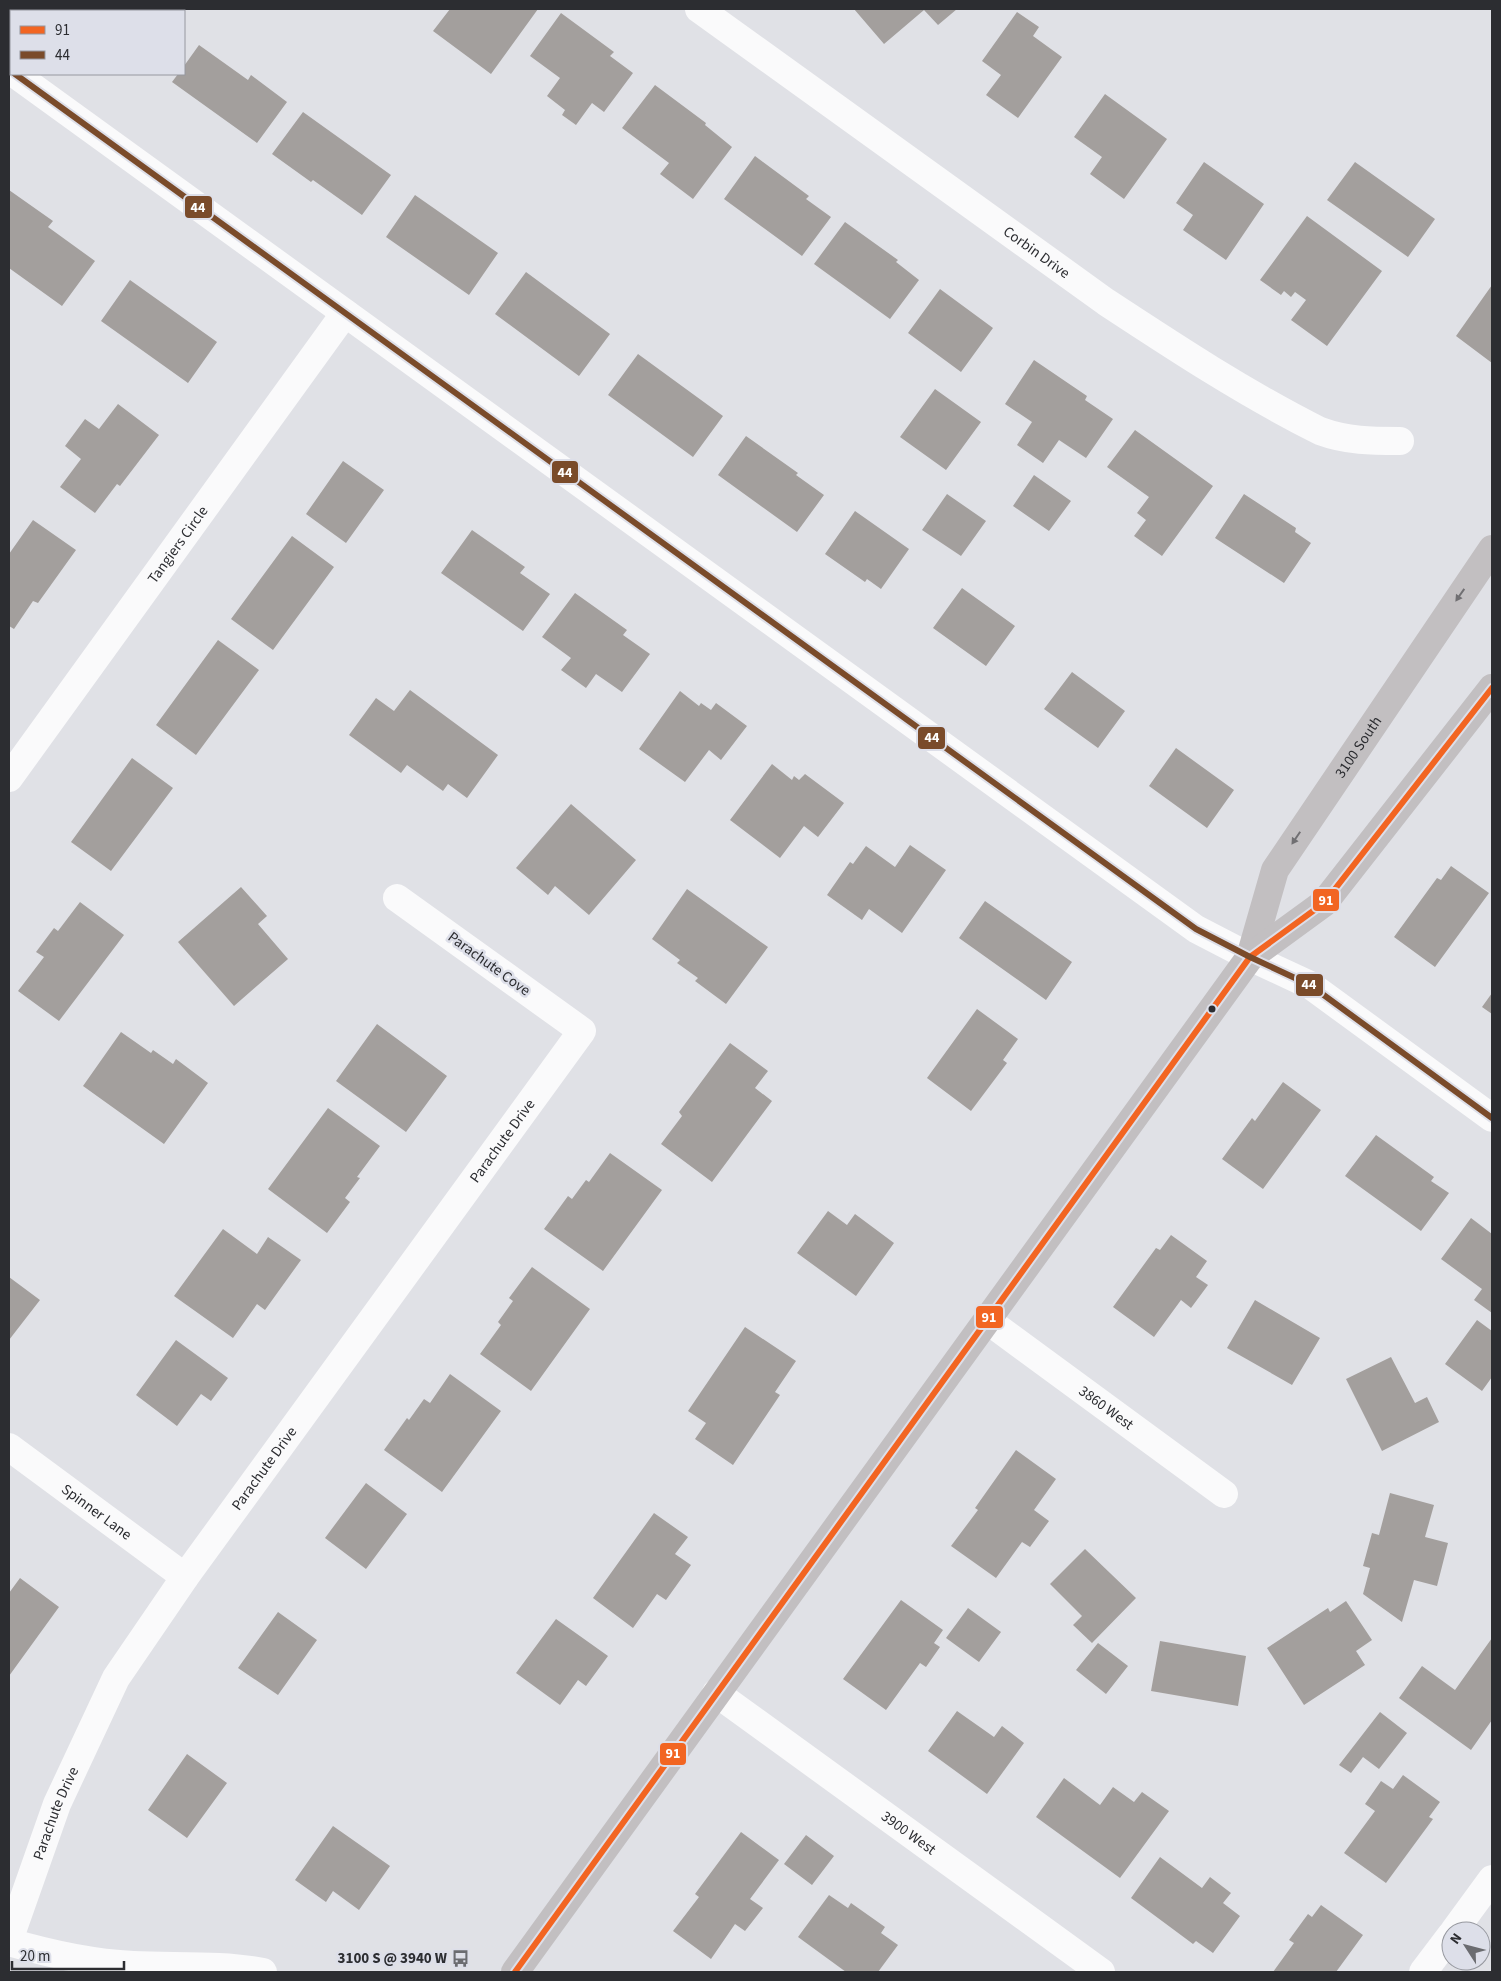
<svg xmlns="http://www.w3.org/2000/svg" width="1501" height="1981" viewBox="0 0 1501 1981" font-family="'Source Sans 3',sans-serif">
<style>
.building{fill:#a39f9d}
.lines{fill:none;stroke-linecap:round;stroke-linejoin:round}
.minor{stroke:#fafafb;stroke-width:28}
.secondary{stroke:#c2bfc1;stroke-width:28}
.bus-1-casing{stroke:#dddfe9;stroke-width:10}
.bus-2-casing{stroke:#dddfe9;stroke-width:10}
.bus-1{stroke:#f26522;stroke-width:6}
.bus-2{stroke:#7a4b2a;stroke-width:6}
.oneway{fill:#706f72}
.bus-dot{fill:#2c2d31;stroke:#dddfe9;stroke-width:2}
.labels{text-anchor:middle;dominant-baseline:central;stroke-width:5;stroke-linejoin:round;paint-order:stroke}
.street-label{font-size:15px;fill:#2c2d31;stroke:#dddfe9}
.poi-label{font-size:15px;font-weight:bold;fill:#2c2d31;stroke:#dddfe9;text-anchor:end}
.line-badge{stroke:#dddfe9;stroke-width:2}
.badge-label{font-size:14px;text-anchor:middle;font-weight:bold;fill:#fff}
</style>
<rect width="100%" height="100%" fill="#e0e1e6"/>
<path class="building" d="M73,9H132L131,11H76Z
M450,9H538L491,74L433,31Z
M854,9H957L938,25L924,10L884,44Z
M1017,12L1039,27L1033,36L1062,57L1018,118L986,95L1001,75L982,61Z
M561,13L614,52L610,56L633,73L604,112L592,103L576,125L562,115L565,110L547,96L560,78L530,56Z
M199,45L248,80L251,75L287,102L257,143L172,82L178,74H184V66Z
M655,85L706,123L705,125L732,147L693,199L660,174L669,163L622,128Z
M1105,94L1167,139L1124,199L1090,174L1102,157L1074,137Z
M303,112L391,175L362,215L313,180L311,182L272,154Z
M755,156L809,196L806,199L831,217L802,256L724,199Z
M1204,162L1264,204L1226,260L1183,230L1193,215L1176,203Z
M1355,162L1435,219L1408,257L1327,200Z
M9,190L53,221L48,227L95,261L62,306L9,268Z
M415,195L498,253L469,295L386,237Z
M1307,216L1382,271L1327,346L1291,320L1306,300L1295,292L1291,297L1284,291L1281,295L1260,280Z
M845,222L898,260L896,262L919,280L890,319L814,264Z
M526,272L610,334L579,376L495,314Z
M130,280L217,342L188,383L101,321Z
M1492,285V363L1456,336Z
M940,289L993,328L961,372L908,333Z
M638,354L723,416L693,457L608,395Z
M1034,360L1087,396L1085,400L1113,419L1086,458L1059,440L1043,463L1017,445L1032,422L1005,404Z
M935,389L981,422L946,470L900,437Z
M118,404L159,435L120,486L117,484L95,513L60,487L81,459L65,446L85,419L99,429Z
M1135,430L1213,486L1162,556L1134,536L1146,520L1137,513L1149,497L1107,467Z
M746,436L798,473L796,475L824,495L797,532L718,475Z
M343,461L384,490L346,543L306,514Z
M1034,475L1071,501L1049,531L1013,506Z
M947,494L986,521L961,556L922,530Z
M1244,494L1296,528L1295,532L1311,543L1284,583L1215,538Z
M855,511L909,549L881,589L867,579L865,582L825,554Z
M33,520L76,550L38,603L33,601L14,629L9,626V554Z
M472,530L525,567L520,573L550,594L523,631L441,573Z
M292,536L334,567L273,650L231,619Z
M962,588L1015,626L986,666L933,628Z
M575,593L627,630L623,635L650,654L622,692L596,674L586,688L561,670L571,658L542,637Z
M218,640L259,670L196,755L156,725Z
M1072,672L1125,711L1098,748L1044,709Z
M410,690L498,755L467,798L448,784L443,791L407,765L401,773L349,735L376,698L394,711Z
M680,691L699,706L701,703L711,710L716,703L747,726L721,760L709,750L685,782L639,749Z
M1176,748L1234,790L1207,828L1149,786Z
M132,758L173,788L111,871L71,842Z
M772,764L792,780L794,776L799,780L805,774L844,803L818,837L804,826L780,858L730,820Z
M571,804L636,860L589,915L555,886L548,895L516,868Z
M910,845L946,870L902,933L869,909L862,920L827,895L850,862L853,864L866,846L895,867Z
M1451,866L1489,893L1435,967L1394,937L1437,878L1441,880Z
M241,887L267,916L258,924L288,959L234,1006L178,942Z
M687,889L768,947L726,1004L695,981L698,978L677,963L680,960L652,939Z
M985,901L1072,962L1046,1000L959,938Z
M80,902L124,935L59,1021L18,991L44,957L36,952L54,928L58,931Z
M1492,993V1014L1482,1007Z
M977,1009L1018,1039L1003,1060L1007,1063L971,1111L927,1078Z
M377,1024L447,1076L406,1132L336,1081Z
M121,1032L151,1053L153,1050L173,1064L176,1059L208,1083L164,1144L83,1086Z
M730,1043L768,1071L755,1088L772,1101L712,1182L661,1144L682,1116L679,1112Z
M1283,1082L1321,1110L1263,1189L1222,1159L1252,1118L1255,1121Z
M328,1108L380,1146L357,1177L360,1178L345,1198L350,1202L327,1233L268,1189Z
M1376,1135L1434,1177L1431,1181L1449,1193L1421,1231L1345,1176Z
M610,1153L662,1190L603,1271L544,1229L568,1196L572,1199L586,1180L589,1182Z
M828,1211L847,1225L855,1214L894,1243L856,1296L797,1253Z
M1471,1218L1492,1234V1313L1474,1300L1482,1289L1441,1259Z
M223,1229L257,1254L268,1237L301,1260L265,1310L257,1304L233,1338L174,1296Z
M1171,1235L1207,1261L1196,1277L1208,1285L1191,1308L1181,1300L1154,1337L1113,1307L1156,1248L1160,1250Z
M532,1267L590,1309L531,1391L480,1354L501,1325L498,1322L513,1301L509,1298Z
M9,1277L40,1300L9,1340Z
M1255,1300L1320,1338L1292,1385L1227,1348Z
M1477,1320L1492,1331V1377L1482,1391L1445,1364Z
M745,1327L796,1361L775,1392L780,1395L733,1465L695,1439L706,1423L688,1411Z
M176,1340L228,1378L211,1401L201,1394L177,1426L136,1395Z
M1391,1357L1415,1403L1427,1397L1439,1422L1382,1451L1346,1379Z
M450,1374L501,1411L442,1492L384,1450L407,1418L409,1420L424,1399L430,1403Z
M1016,1450L1056,1479L1034,1510L1049,1521L1030,1547L1022,1542L996,1578L951,1546L978,1510L975,1508Z
M366,1483L407,1514L366,1569L325,1538Z
M1390,1493L1434,1505L1425,1537L1448,1543L1437,1586L1414,1580L1402,1622L1363,1594L1370,1568L1363,1566L1372,1533L1379,1535Z
M654,1513L688,1537L675,1554L691,1565L666,1600L657,1594L633,1628L593,1598Z
M1085,1549L1136,1598L1092,1643L1073,1625L1082,1616L1050,1584Z
M20,1578L59,1607L9,1676V1593Z
M901,1600L943,1630L934,1643L940,1647L926,1667L920,1663L886,1710L843,1679Z
M1346,1601L1372,1640L1356,1651L1365,1665L1304,1705L1267,1648L1328,1608L1330,1612Z
M968,1608L1001,1632L979,1662L946,1638Z
M278,1612L317,1640L278,1695L238,1668Z
M556,1619L608,1656L586,1686L578,1680L560,1705L516,1673Z
M1492,1638V1720L1471,1750L1399,1698L1422,1666L1455,1690Z
M1160,1641L1246,1656L1238,1706L1151,1691Z
M1098,1643L1128,1666L1106,1694L1076,1670Z
M957,1711L994,1737L1002,1726L1024,1743L987,1794L928,1751Z
M1380,1712L1407,1733L1379,1769L1363,1757L1351,1773L1339,1765Z
M187,1754L227,1783L187,1838L148,1810Z
M1403,1775L1440,1802L1429,1817L1433,1819L1386,1883L1344,1853L1375,1811L1365,1804L1381,1781L1393,1789Z
M1064,1778L1100,1805L1113,1787L1134,1802L1142,1792L1169,1811L1120,1878L1036,1817Z
M333,1826L390,1866L359,1910L333,1891L326,1902L295,1880Z
M741,1832L779,1860L750,1899L763,1908L745,1931L735,1924L711,1959L673,1931L699,1897L695,1894Z
M806,1835L834,1856L812,1885L784,1864Z
M1160,1857L1202,1888L1210,1877L1231,1893L1223,1903L1240,1916L1213,1953L1196,1941L1193,1944L1131,1898Z
M829,1895L848,1908L851,1903L885,1927L881,1933L898,1945L878,1972H846L798,1937Z
M1321,1905L1363,1935L1336,1972H1273L1294,1943L1289,1940L1308,1914L1312,1917Z"/>
<g class="lines">
<g class="minor">
<path id="s1" d="M699,9L1106,302C1176,348 1246,394 1320,431C1347,441 1372,441 1400,441"/>
<path d="M15,74L1196,929L1250,957L1310,985L1492,1118"/>
<path id="s2" d="M9,778L345,313"/>
<path id="s3" d="M987,1320L1224,1494"/>
<path id="s4" d="M9,1447L185,1577"/>
<path id="s5" d="M716,1693L1101,1972"/>
<path d="M1454,1931L1492,1879"/>
<path id="s6" d="M9,1940L57,1804L116,1678L185,1577L582,1031L397,898"/>
<path d="M9,1942C50,1954 90,1963 133,1965C176,1967 221,1964 263,1972"/>
<path d="M1423,1972L1451,1935"/>
</g>
<g class="secondary">
<path id="s7" d="M1250,957L1275,870L1492,549"/>
<path d="M515,1972L1250,957L1324,903L1492,688"/>
</g>
<defs>
<path id="bus-1" d="M515,1972L1250,957L1324,903L1492,688"/>
<path id="bus-2" d="M15,74L1196,929L1250,957L1310,985L1492,1118"/>
</defs>
<use href="#bus-1" class="bus-1-casing"/>
<use href="#bus-2" class="bus-2-casing"/>
<use href="#bus-1" class="bus-1"/>
<use href="#bus-2" class="bus-2"/>
</g>
<defs><path id="oneway-solid" d="M-6-.8H1V-3.2L6.5 0L1 3.2V.8H-6Z" transform="scale(1.25)"/></defs>
<g class="oneway">
<use href="#oneway-solid" transform="translate(1460 595) rotate(125)"/>
<use href="#oneway-solid" transform="translate(1296 838) rotate(124)"/>
</g>
<defs>
<symbol id="bus-bare" viewBox="-9 -9 18 18"><path d="M-5-6H5V4H4V6H2V4H-2V6H-4V4H-5ZM-3.5-4V0h7V-4ZM-3.5 1.2v1.5H-2V1.2ZM2 1.2v1.5H3.5V1.2Z" fill="#6b6c70" stroke="#dddfe9" stroke-width="2.5" paint-order="stroke"/></symbol>
</defs>
<g fill-rule="evenodd">
<use href="#bus-bare" x="448" y="1946" width="25" height="25"/>
</g>
<circle class="bus-dot" cx="1212" cy="1009" r="4.5"/>
<g class="labels">
<g class="street-label">
<text stroke="none"><textPath href="#s1" startOffset="416">Corbin Drive</textPath></text>
<text stroke="none"><textPath href="#s2" startOffset="288">Tangiers Circle</textPath></text>
<text stroke="none"><textPath href="#s7" startOffset="239">3100 South</textPath></text>
<text transform="translate(489 964) rotate(36)">Parachute Cove</text>
<text stroke="none"><textPath href="#s6" startOffset="945">Parachute Drive</textPath></text>
<text stroke="none"><textPath href="#s3" startOffset="148">3860 West</textPath></text>
<text stroke="none"><textPath href="#s6" startOffset="540">Parachute Drive</textPath></text>
<text stroke="none"><textPath href="#s4" startOffset="109">Spinner Lane</textPath></text>
<text stroke="none"><textPath href="#s6" startOffset="135">Parachute Drive</textPath></text>
<text stroke="none"><textPath href="#s5" startOffset="238">3900 West</textPath></text>
</g>
<g class="poi-label">
<text x="447" y="1958">3100 S @ 3940 W</text>
</g>
</g>
<g class="line-badge">
<rect x="184" y="195" width="29" height="24" rx="5" fill="#7a4b2a"/>
<rect x="551" y="460" width="28" height="24" rx="5" fill="#7a4b2a"/>
<rect x="917" y="726" width="29" height="24" rx="5" fill="#7a4b2a"/>
<rect x="1312" y="888" width="28" height="24" rx="5" fill="#f26522"/>
<rect x="1295" y="973" width="29" height="24" rx="5" fill="#7a4b2a"/>
<rect x="975" y="1305" width="29" height="24" rx="5" fill="#f26522"/>
<rect x="659" y="1742" width="28" height="24" rx="5" fill="#f26522"/>
</g>
<g class="badge-label">
<text x="198" y="212">44</text>
<text x="565" y="477">44</text>
<text x="932" y="742">44</text>
<text x="1326" y="905">91</text>
<text x="1309" y="989">44</text>
<text x="989" y="1322">91</text>
<text x="673" y="1758">91</text>
</g>
<rect width="1501" height="1981" fill="none" stroke="#2c2d31" stroke-width="20"/>
<rect x="10" y="10" width="175" height="65" fill="#dddfe9" stroke="#96989f"/>
<rect x="20" y="26" width="25" height="8" fill="#f26522" stroke="#96989f"/>
<text x="55" y="35" font-size="15" fill="#2c2d31">91</text>
<rect x="20" y="51" width="25" height="8" fill="#7a4b2a" stroke="#96989f"/>
<text x="55" y="60" font-size="15" fill="#2c2d31">44</text>
<g transform="translate(1466 1946) rotate(306)"><circle r="24" fill="#dddfe9" stroke="#96989f"/>
<path d="M0-4L9 19L0 12L-9 19Z" fill="#6b6c70"/>
<text y="-8" font-size="14" font-weight="bold" text-anchor="middle" fill="#2c2d31">N</text>
</g>
<path d="M12 1961v8h112v-8" fill="none" stroke="#2c2d31" stroke-width="2.5"/>
<text x="20" y="1961" font-size="15" fill="#2c2d31" stroke="#dddfe9" stroke-width="4" paint-order="stroke">20 m</text>
</svg>
